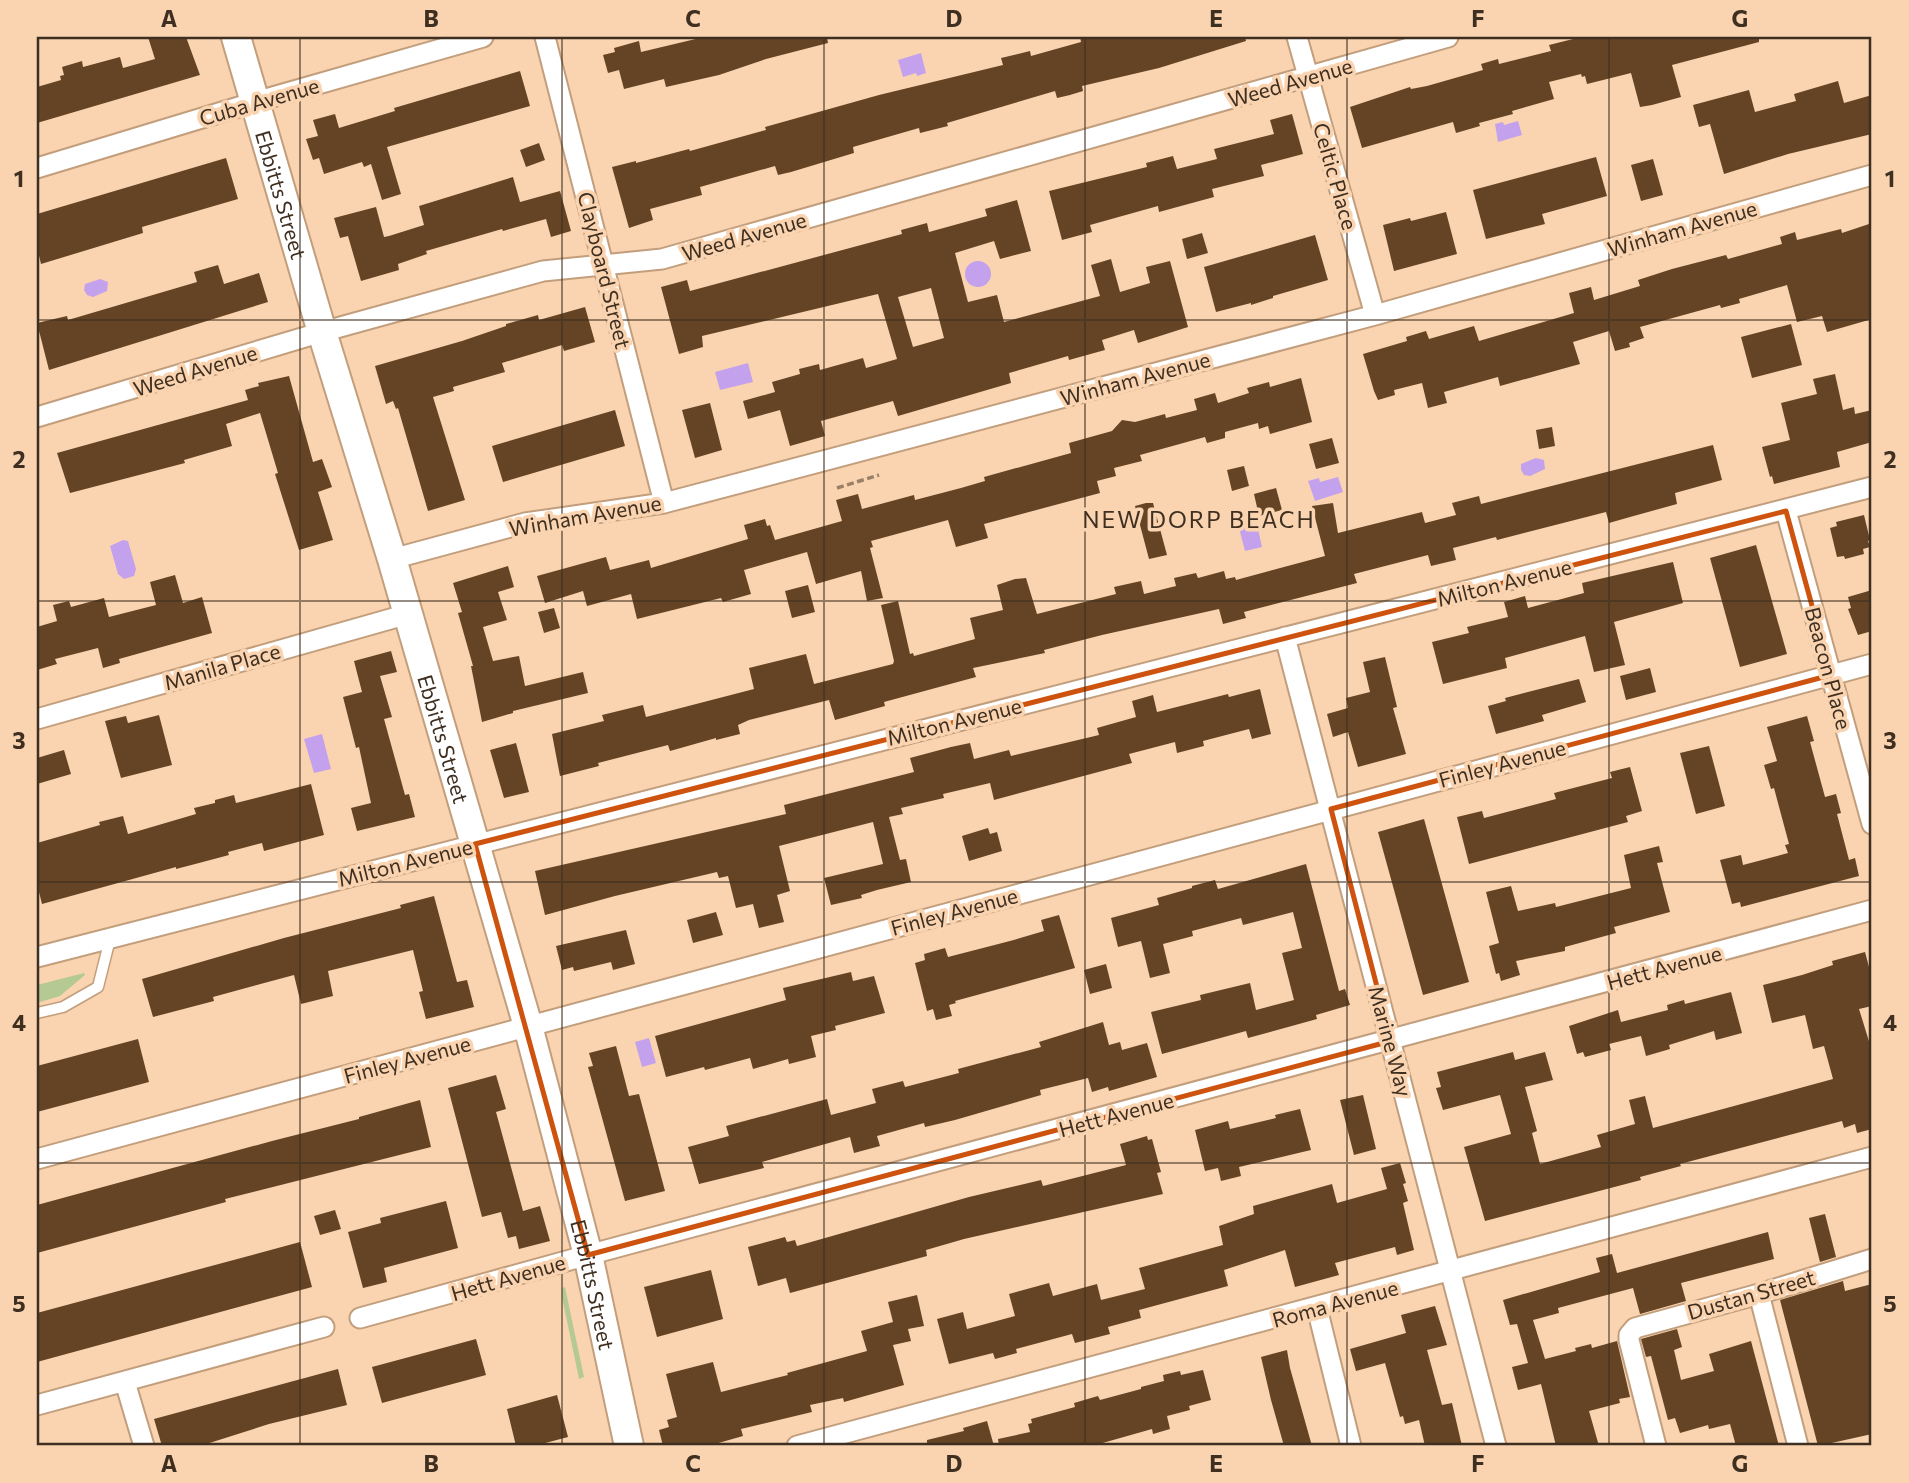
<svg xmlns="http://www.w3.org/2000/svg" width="1909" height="1483" viewBox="0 0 1909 1483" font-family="Commissioner,sans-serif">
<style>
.green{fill:#b5c995}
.water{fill:#c4a1ec}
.building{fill:#644425;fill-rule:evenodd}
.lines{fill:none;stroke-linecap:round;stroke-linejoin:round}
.lane-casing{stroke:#c29e7c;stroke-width:13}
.street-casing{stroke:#c29e7c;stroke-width:23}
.secondary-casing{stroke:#c29e7c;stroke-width:32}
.path{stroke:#9a8067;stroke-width:3.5;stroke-dasharray:7 3.5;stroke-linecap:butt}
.lane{stroke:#fff;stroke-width:10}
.street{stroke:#fff;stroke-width:19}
.secondary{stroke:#fff;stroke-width:28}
.marked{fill:none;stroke:#ce530f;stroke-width:5;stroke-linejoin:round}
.grid{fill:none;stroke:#3e2f21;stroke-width:2;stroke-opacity:0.55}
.labels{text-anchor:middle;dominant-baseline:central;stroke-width:7;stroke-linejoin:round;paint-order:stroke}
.street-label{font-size:21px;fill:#3e2f21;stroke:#fad4b0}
.neighbourhood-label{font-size:23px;letter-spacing:2px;fill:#3e2f21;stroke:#fad4b0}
.neatline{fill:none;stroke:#3e2f21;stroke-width:2.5}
.grid-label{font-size:23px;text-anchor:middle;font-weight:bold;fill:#3e2f21}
</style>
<rect width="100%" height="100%" fill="#fad4b0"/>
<path class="green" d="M84,973L85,975L60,996L37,1003V985Z
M565,1287L584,1377L579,1379L562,1297V1288Z"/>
<path class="water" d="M921,53L926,73L917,76L916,73L903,77L898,60Z
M1518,121L1522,135L1498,142L1495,124L1503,122L1504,125Z
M965 274a13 13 0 1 1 26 0a13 13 0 1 1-26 0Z
M100,279L108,282L107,291L93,297L87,295L84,290L85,284Z
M748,363L753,382L720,390L715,372Z
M1536,458L1544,460L1545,469L1530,476L1524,475L1521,470V464Z
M1338,477L1343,492L1315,501L1308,481L1319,478L1320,482Z
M1256,520L1262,547L1245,551L1238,524Z
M123,540L128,541L136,569L134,576L124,579L118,574L110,546Z
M322,734L331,769L314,773L304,739Z
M649,1038L656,1063L642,1067L635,1042Z"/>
<path class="building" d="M148,37H186L200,75L37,123V87L61,80L60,76L64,75L62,67L82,61L83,67L120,57L123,68L155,59Z
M704,37H827L828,43L766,59L719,75L666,87L664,79L624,89L619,70L608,73L603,55L615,52L614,48L639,41L641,52Z
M1080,37H1245L1246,41L1159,68L1082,86L1083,91L1070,95L1057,98L1055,91L947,123L948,126L920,133L919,128L853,147L854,153L791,172L778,175L775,166L700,187L702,195L650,209L653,220L629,228L612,167L636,161V163L689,149L690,151L766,130L765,127L879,95L1003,65L1001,58L1030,51L1031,56L1081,42Z
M1572,37H1759V42L1672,65L1681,97L1652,105L1640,107L1631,73L1587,84L1585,76L1582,77L1581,74L1549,82L1554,99L1512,111L1513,114L1479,123L1480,126L1456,133L1453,122L1362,148L1350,107L1410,87L1411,89L1427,86L1483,70L1481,64L1498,59L1499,64L1551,51L1549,45L1573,39Z
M520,71L530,106L387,147L401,194L382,200L371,164L364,167L362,162L324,174L319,158L313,160L306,139L318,136L313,120L335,114L339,128L395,111L394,108Z
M1838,81L1844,103L1872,95V134L1788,154L1724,174L1710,124L1699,127L1693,105L1749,90L1755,112L1796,101L1794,94Z
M1292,114L1303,154L1261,165L1264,176L1212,189L1214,197L1159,212L1158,206L1090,225L1092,232L1062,240L1049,191L1147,167L1146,163L1173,156L1177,169L1217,159L1214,149L1274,134L1270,120Z
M539,143L545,160L526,167L520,150Z
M1596,157L1607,196L1542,214L1545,224L1486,239L1473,190Z
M226,158L238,199L142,227L143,233L41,264L37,247V214Z
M1653,159L1663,195L1641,201L1631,165Z
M513,177L520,202L560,191L571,231L551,237L546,219L503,231L502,229L426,251L427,254L398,264L399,270L361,281L348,236L340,238L334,218L376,207L384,237L389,236L424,225L419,206Z
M1017,200L1031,251L1000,259L994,241L955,253L968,302L997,295L1004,322L1100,296L1091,265L1111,259L1120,292L1150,283L1146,267L1170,261L1188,327L1138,343L1134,330L1102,340L1105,350L1069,360L1068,356L1009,373L1011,383L898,416L893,401L821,421L825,436L790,446L780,410L748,419L743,401L775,392L772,382L800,374L799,369L819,364L820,370L863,358L866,368L897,359L878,294L702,336L703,347L679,354L661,287L687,280L690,291L902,234L901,230L927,223L929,232L987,216L985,209ZM931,288L944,338L913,347L898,297Z
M1446,212L1457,254L1394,271L1383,225L1410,218L1411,221Z
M1872,223V319L1827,332L1822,316L1797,322L1787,285L1739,299L1740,303L1721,308L1720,305L1640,327L1644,338L1629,343L1630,347L1615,351L1609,331L1573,342L1580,364L1500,386L1498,377L1444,392L1447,403L1428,408L1422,383L1394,390L1395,395L1378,400L1374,391L1363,354L1407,341L1406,337L1426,331L1429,339L1474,326L1479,341L1574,313L1569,293L1591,287L1594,300L1640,286L1638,280L1672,269L1726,255L1728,259L1782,244L1780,237L1795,232L1797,240L1841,229L1842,233Z
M1202,233L1208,253L1187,259L1182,239Z
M1315,235L1328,280L1273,296V298L1251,305V303L1216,312L1204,267Z
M218,265L224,284L259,273L268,302L49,370L37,323L67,316L68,320L197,282L194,272Z
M585,307L595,342L564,351L562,345L502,363L505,372L453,387L454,391L433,397L465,500L428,511L398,408L396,409L393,401L386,404L375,366L462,341L506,326V324L538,315L539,320Z
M1791,324L1802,365L1752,378L1741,337Z
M1835,374L1843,410L1854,407L1855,414L1872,410V442L1837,452L1840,467L1774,484L1772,476L1770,477L1762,447L1790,440L1781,403L1817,394L1813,379Z
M289,376L313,462L322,459L332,487L318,492L333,540L299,550L275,474L278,473L260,413L226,424L232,446L184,460L185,463L70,493L57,453L248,400L245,390L259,386L258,383Z
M1301,378L1312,422L1270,434L1268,426L1259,429L1258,423L1225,432V438L1207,443L1205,437L1140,455L1142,461L1114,468L1116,476L1097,481L1100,493L984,524L988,538L956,547L948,520L871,541L873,547L870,548L883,598L867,601L861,571L816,584L807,552L744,570L751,594L723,602L721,598L637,619L631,594L587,606L583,591L545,603L537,576L606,557L610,570L649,560L651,568L748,539L744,525L765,519L767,526L770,525L775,540L842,521L836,500L858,494L862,509L914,495L915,500L961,488L985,481L984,477L1071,453L1069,443L1112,431L1122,420L1135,422L1165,414L1166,418L1197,410L1194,399L1215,393L1218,403L1249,393L1247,388L1269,382L1270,387Z
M710,403L722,450L695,458L682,410Z
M615,410L625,446L503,482L492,446Z
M1552,427L1555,446L1539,449L1536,430Z
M1332,438L1339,463L1316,469L1309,444Z
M1713,445L1722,480L1675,493L1677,504L1630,517L1609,523L1606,512L1497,540L1496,537L1453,548L1456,560L1431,566L1428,555L1354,574L1357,583L1244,612L1246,618L1223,624L1219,609L1102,635L1044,650L1045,653L973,668L976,677L884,702L885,706L835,720L829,700L749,720L738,725L740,734L716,740V738L670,751L668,745L598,763L599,766L560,776L552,734L604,721L602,715L643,705L646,717L754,689L749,668L806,654L814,684L893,664L894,661L881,605L898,601L910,654L913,653L914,656L975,639L970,618L1003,610L997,585L1015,579L1026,578L1037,614L1116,594L1114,587L1141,581L1144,594L1176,586L1174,578L1196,573L1198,578L1224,571L1226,579L1235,577L1236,580L1325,556L1312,506L1333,503L1338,533L1422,512L1425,523L1456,515L1452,503L1479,496L1481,504Z
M1244,466L1249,486L1232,491L1227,470Z
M1276,488L1282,510L1259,516L1254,494Z
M1146,503H1153L1167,555L1149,559L1135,506Z
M1864,515L1870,540L1868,541L1870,547L1863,549L1864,554L1845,559L1844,556L1837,557L1830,528L1837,526L1836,522Z
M1756,545L1787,654L1740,667L1710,558Z
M1673,562L1683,603L1614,622L1625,665L1594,672L1585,636L1505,658L1507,668L1443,684L1432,642L1469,633L1467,627L1508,617L1504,602L1525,596L1528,608L1584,593L1582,583Z
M508,566L514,587L498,592L507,620L483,627L493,661L519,656L525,686L583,672L588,693L513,711V713L482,722L471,666H473L458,613L462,612L453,583Z
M175,575L183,603L202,597L212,633L119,659L120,663L103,668L98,648L55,659L57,664L37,670V627L57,621L53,605L69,601L71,607L104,598L109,617L156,605L150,582Z
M808,585L815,612L792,618L785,591Z
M1872,590V631L1858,635L1848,609L1851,608L1848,597Z
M554,608L560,628L544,633L538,612Z
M391,651L397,672L380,676L392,717L384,719L405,795L409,794L415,817L357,831L351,808L371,803L359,747L356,748L343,697L362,692L354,661Z
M1385,657L1397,707L1393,708L1406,754L1358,767L1348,732L1333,737L1327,714L1348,708L1346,698L1370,692L1363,662Z
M1650,668L1656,692L1626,700L1620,676Z
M1579,679L1586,702L1542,715L1544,721L1496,734L1488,706L1506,701L1505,698Z
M1260,689L1271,734L1252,739L1249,729L1203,741L1204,746L1177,753L1175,742L1129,754L1132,763L994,800L990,783L943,794L944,798L901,808L903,814L889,817L900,860L906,859L911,882L877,890L861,895L862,898L831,905L824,878L883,864L873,822L779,846L790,891L777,895L784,922L759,928L753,904L736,908L728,876L719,878L717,872L615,896L545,915L535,871L786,814L784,805L914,772L910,758L951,747L970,743L974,759L1009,750L1011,756L1099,735L1097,728L1136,717L1132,701L1153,695L1157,712L1228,694L1229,697Z
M159,715L172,765L121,778L105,721L126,716L128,723Z
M1807,716L1814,741L1810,742L1825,797L1836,794L1841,813L1837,814L1849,860L1855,858L1859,876L1741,907L1740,902L1732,904L1720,860L1741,855L1743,865L1788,853L1785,845L1789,844L1774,788L1771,789L1764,765L1777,761L1767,727Z
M516,743L529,792L504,798L490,750Z
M1709,746L1725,806L1696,814L1680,753Z
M64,750L71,774L37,784V758Z
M1630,767L1642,811L1626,816L1628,822L1469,864L1457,817L1482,811L1484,818L1556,799L1554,793L1612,778L1610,772Z
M311,784L324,835L264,851L262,843L228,852L229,855L199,863L176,869V867L42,904L37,884V843L100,825L99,822L123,816L128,834L196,814L194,808L215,803V800L234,795L236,803Z
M1424,819L1469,982L1423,995L1378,832Z
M988,828L990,834L997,832L1002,851L969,861L962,836Z
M1659,846L1663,862L1657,863L1670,912L1614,927L1616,933L1565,947V951L1516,961L1520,975L1501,981L1499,973L1496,974L1489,946L1499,943L1486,892L1511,886L1518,911L1555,903L1556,907L1631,888L1624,855Z
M1306,864L1339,991L1345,989L1350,1005L1316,1015L1317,1019L1248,1038L1246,1031L1162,1054L1151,1012L1201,1000L1200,995L1250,983L1256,1010L1294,1000L1282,953L1302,948L1293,912L1243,925L1241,918L1192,931L1193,936L1163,944L1170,973L1150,978L1141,941L1118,947L1111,918L1159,905L1157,898L1192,888V886L1215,880L1218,889Z
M434,896L457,982L467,980L474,1007L426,1019L419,992L423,991L413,950L328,971L333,996L301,1004L294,975L213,997L214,1001L153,1017L142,979L284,938L401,908L400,905Z
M716,912L723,935L693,943L687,920Z
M1059,915L1075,968L955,1001L956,1003L949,1005L952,1016L936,1020L933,1009L927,1011L915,963L925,960L924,954L945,948L948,957L1010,941L1044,931L1041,920Z
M626,930L635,964L613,970L611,962L574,971L573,967L562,970L556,946Z
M1865,952L1872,978V1006L1859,1009L1872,1051V1129L1857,1133L1855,1124L1844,1128L1842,1121L1680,1164L1681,1166L1640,1177L1641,1180L1485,1221L1464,1147L1511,1134L1500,1095L1443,1110L1436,1088L1441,1087L1437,1072L1513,1052L1515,1060L1545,1052L1553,1080L1525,1087L1537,1131L1532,1133L1540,1164L1601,1147L1597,1135L1635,1124L1629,1100L1645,1096L1653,1128L1833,1079L1824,1046L1813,1049L1805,1015L1772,1023L1763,985L1802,975L1833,965L1832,961Z
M1106,964L1112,988L1090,994L1084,970Z
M851,972L853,981L874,976L885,1013L835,1026L836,1030L811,1036L816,1057L789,1064L788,1059L753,1069L750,1058L705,1070L704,1067L666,1077L655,1036L786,1000L783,988Z
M1731,992L1742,1033L1716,1040L1714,1031L1669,1045L1670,1049L1646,1056L1641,1036L1609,1044L1611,1050L1585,1057L1583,1052L1577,1054L1569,1026L1618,1010L1621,1022L1668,1010L1667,1005L1684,1000L1685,1004Z
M1103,1022L1109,1045L1120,1042L1122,1050L1147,1043L1157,1077L1109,1091L1108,1087L1092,1092L1088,1078L1040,1090L1041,1095L955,1120L925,1127L924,1123L877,1136L880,1146L854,1153L850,1137L762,1162L764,1168L699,1184L688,1147L729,1136L726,1126L827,1099L831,1115L876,1103L872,1089L903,1081L905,1087L959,1073L958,1069L1041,1047L1039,1042Z
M138,1039L149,1082L37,1112V1066Z
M616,1046L629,1096L639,1094L665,1191L625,1201L588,1067L593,1066L589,1053Z
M496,1075L506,1109L496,1112L523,1211L540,1206L550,1241L519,1249L516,1236L508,1238L501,1212L482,1217L448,1088Z
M1363,1095L1376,1149L1354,1155L1340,1100Z
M420,1100L431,1147L225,1199L226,1202L37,1253V1205L272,1141L359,1119V1117Z
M1300,1109L1311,1150L1239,1167L1241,1176L1221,1181L1218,1168L1205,1171L1195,1130L1228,1121L1230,1129L1276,1118L1275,1115Z
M1147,1136L1148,1140L1152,1139L1161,1172L1157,1173L1163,1194L964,1239L926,1250L927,1256L790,1293L786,1278L758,1286L748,1247L785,1237L787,1242L795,1240L797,1246L969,1197L1041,1180L1043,1186L1126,1165L1120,1144Z
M1400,1163L1406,1183L1403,1184L1408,1201L1403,1203L1414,1250L1397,1255L1395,1247L1335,1263L1339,1275L1295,1287L1285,1250L1224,1270L1228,1286L1139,1310L1141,1318L1108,1327L1110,1334L1075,1343L1072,1334L1016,1349L1017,1353L995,1359L993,1353L949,1364L937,1319L963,1312L967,1329L1015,1316L1009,1294L1049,1283L1053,1296L1097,1284L1101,1300L1145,1289L1139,1268L1223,1245L1219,1226L1254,1214L1253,1206L1332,1184L1337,1203L1387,1189L1381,1168Z
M446,1201L458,1248L384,1268L387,1282L363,1288L348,1232L381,1223L380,1218Z
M335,1210L341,1229L320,1235L314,1216Z
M1825,1214L1836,1257L1820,1262L1809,1218Z
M1768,1232L1774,1259L1681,1283L1686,1301L1640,1314L1633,1288L1558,1308L1559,1313L1533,1320L1545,1359L1576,1351L1575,1348L1591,1344L1592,1348L1617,1341L1630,1397L1619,1399L1620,1403L1589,1411L1599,1446H1556L1541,1384L1518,1390L1512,1367L1528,1363L1517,1324L1510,1325L1503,1300L1600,1272L1596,1258L1612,1254L1617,1273Z
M300,1242L312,1287L37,1362V1313Z
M711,1270L723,1319L657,1337L644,1287Z
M1843,1281L1845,1291L1872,1284V1434L1818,1446L1780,1300Z
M917,1295L924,1326L908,1329L911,1341L893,1345L904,1385L844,1402L843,1398L810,1405L812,1412L741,1429L743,1436L708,1446H663L659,1430L669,1427L667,1420L677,1417L666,1374L713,1362L721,1392L788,1375L787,1373L867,1351L861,1331L893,1322L888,1302Z
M1435,1306L1447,1345L1427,1350L1442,1405L1452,1403L1462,1446H1425L1419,1420L1405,1424L1403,1416L1400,1417L1385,1363L1356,1371L1350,1349L1406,1333L1401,1315Z
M1677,1329L1682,1347L1674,1350L1681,1380L1714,1371L1709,1354L1751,1341L1779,1446H1736L1730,1424L1709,1429L1708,1425L1680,1433L1675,1418L1668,1420L1651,1356L1646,1357L1641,1339Z
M476,1339L486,1375L382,1403L372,1367Z
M1287,1350L1290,1368L1312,1446H1284L1271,1400L1261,1357Z
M338,1369L347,1405L269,1424L200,1446H162L154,1419Z
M1203,1370L1211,1400L1189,1406L1190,1410L1167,1416L1170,1429L1153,1434L1152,1429L1092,1446H999L998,1439L1030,1432L1028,1424L1032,1423L1031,1419L1075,1407L1074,1403L1098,1396L1100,1400L1141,1389V1387L1164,1381L1163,1375L1180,1371L1181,1375Z
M557,1395L568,1437L534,1446H516L507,1409Z
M987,1421L994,1446H927V1440L964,1431L963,1428Z"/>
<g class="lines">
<defs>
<path id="lane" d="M37,1013L63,1007L98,987L110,939"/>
<path id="street" d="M545,37L664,503
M1297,37L1375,315
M37,168L255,102L483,37
M37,417L322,332L543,271L662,259L1448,37
M1786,511L1872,824
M392,559L525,523L664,503L1375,315L1872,175
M1285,637L1496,1446
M37,719L408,614
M37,957L1872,487
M37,1159L1872,664
M1759,1294L1798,1446
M1317,1308L1351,1446
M360,1318L588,1255L1872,910
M125,1382L144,1446
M37,1405L324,1327
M797,1446L1872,1157
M1656,1446L1629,1340V1335L1635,1328L1759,1294L1872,1259"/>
<g id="secondary">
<path id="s1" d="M236,37L322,332L392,559L528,1026L588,1255L629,1446"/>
</g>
</defs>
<use href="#lane" class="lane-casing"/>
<use href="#street" class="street-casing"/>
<use href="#secondary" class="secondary-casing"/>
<path class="path" d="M837,488L879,475"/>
<use href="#lane" class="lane"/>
<use href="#street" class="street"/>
<use href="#secondary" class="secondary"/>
</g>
<path class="marked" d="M1786,511L1831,675L1331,809L1391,1041L588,1255L475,844Z"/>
<path class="grid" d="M300,37V1446M562,37V1446M824,37V1446M1085,37V1446M1347,37V1446M1609,37V1446M37,320H1872M37,601H1872M37,882H1872M37,1163H1872"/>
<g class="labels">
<g class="street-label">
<text transform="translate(1290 82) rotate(-16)">Weed Avenue</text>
<text transform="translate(259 101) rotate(-16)">Cuba Avenue</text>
<text transform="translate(1336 176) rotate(74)">Celtic Place</text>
<text stroke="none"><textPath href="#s1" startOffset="164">Ebbitts Street</textPath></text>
<text transform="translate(1682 228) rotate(-16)">Winham Avenue</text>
<text transform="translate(744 236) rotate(-16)">Weed Avenue</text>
<text transform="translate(605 270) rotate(76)">Clayboard Street</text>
<text transform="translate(195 370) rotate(-17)">Weed Avenue</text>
<text transform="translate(1135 378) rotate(-15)">Winham Avenue</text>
<text transform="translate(585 515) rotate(-10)">Winham Avenue</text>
<text transform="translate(1504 582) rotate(-14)">Milton Avenue</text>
<text transform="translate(222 666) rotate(-16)">Manila Place</text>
<text transform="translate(1829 668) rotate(75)">Beacon Place</text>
<text transform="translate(954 721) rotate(-14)">Milton Avenue</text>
<text stroke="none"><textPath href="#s1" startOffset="732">Ebbitts Street</textPath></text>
<text transform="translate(1502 763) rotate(-15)">Finley Avenue</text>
<text transform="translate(405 862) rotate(-14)">Milton Avenue</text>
<text transform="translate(954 911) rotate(-15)">Finley Avenue</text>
<text transform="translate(1664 967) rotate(-15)">Hett Avenue</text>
<text transform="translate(1391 1041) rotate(75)">Marine Way</text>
<text transform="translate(407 1059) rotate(-15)">Finley Avenue</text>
<text transform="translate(1116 1114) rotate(-15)">Hett Avenue</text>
<text transform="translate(508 1277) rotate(-16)">Hett Avenue</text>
<text stroke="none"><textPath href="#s1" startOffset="1298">Ebbitts Street</textPath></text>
<text transform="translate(1751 1294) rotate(-16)">Dustan Street</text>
<text transform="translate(1335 1303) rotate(-15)">Roma Avenue</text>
</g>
<g class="neighbourhood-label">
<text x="1199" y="519">NEW DORP BEACH</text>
</g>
</g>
<rect width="1909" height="1483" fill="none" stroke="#fad4b0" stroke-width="77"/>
<rect x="38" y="38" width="1832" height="1406" class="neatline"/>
<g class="grid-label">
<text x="169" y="27">A</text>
<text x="431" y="27">B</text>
<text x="693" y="27">C</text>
<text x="954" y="27">D</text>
<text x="1216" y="27">E</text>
<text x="1478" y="27">F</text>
<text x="1740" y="27">G</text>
<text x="19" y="187">1</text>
<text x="1890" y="187">1</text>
<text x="19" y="468">2</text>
<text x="1890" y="468">2</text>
<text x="19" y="749">3</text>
<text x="1890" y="749">3</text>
<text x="19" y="1031">4</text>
<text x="1890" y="1031">4</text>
<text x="19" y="1312">5</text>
<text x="1890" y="1312">5</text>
<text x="169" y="1472">A</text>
<text x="431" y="1472">B</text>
<text x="693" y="1472">C</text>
<text x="954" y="1472">D</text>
<text x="1216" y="1472">E</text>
<text x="1478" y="1472">F</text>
<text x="1740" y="1472">G</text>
</g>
</svg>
